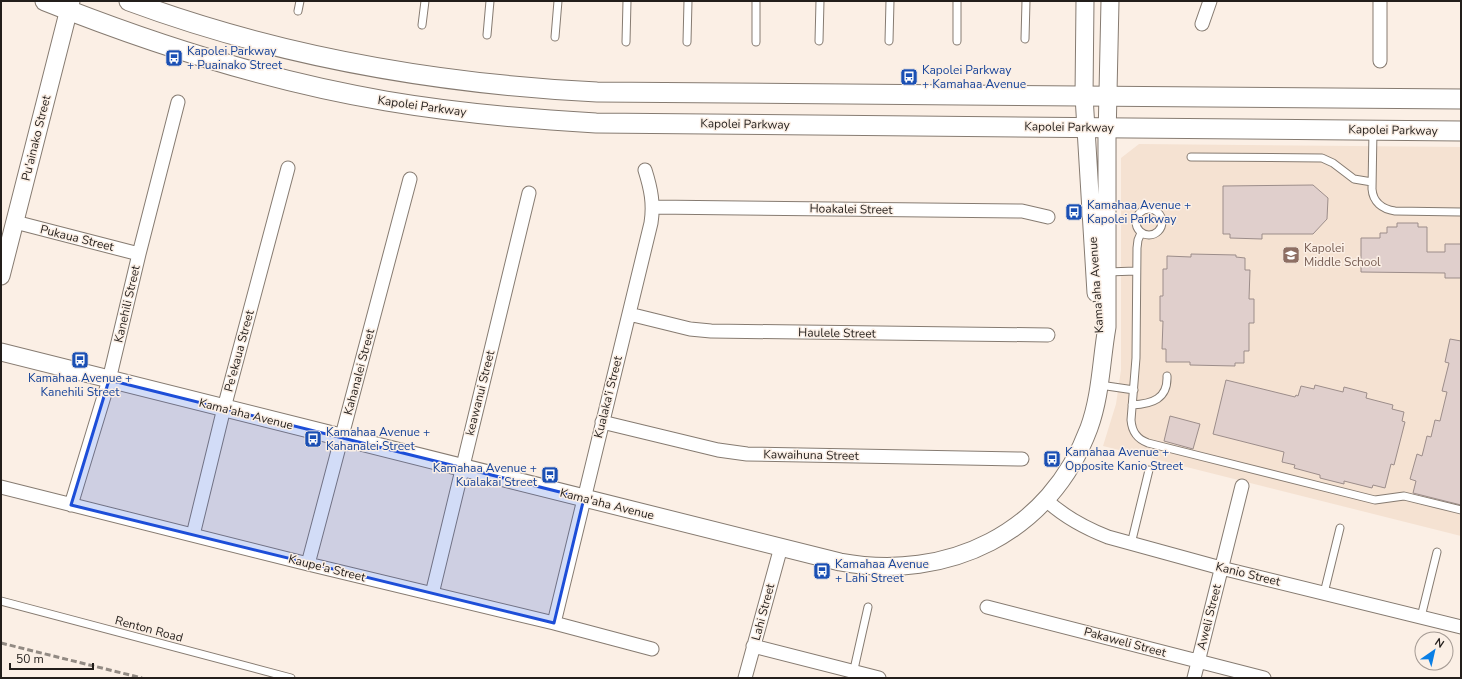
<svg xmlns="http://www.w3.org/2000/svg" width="1462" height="679" viewBox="0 0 1462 679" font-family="'Nunito Sans',sans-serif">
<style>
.built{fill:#f5e2d2}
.building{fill:#e0cfcc;stroke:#9c8d8a}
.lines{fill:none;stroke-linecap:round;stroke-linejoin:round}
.service-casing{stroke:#867b71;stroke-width:9}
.minor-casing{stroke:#867b71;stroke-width:15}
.tertiary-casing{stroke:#867b71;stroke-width:19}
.secondary-casing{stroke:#867b71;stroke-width:21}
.service{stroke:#fff;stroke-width:7}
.minor{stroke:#fff;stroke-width:13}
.tertiary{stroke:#fff;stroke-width:17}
.secondary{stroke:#fff;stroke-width:19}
.rail{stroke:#928a83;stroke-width:3;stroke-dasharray:6 3;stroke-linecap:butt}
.marked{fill:#1d4ed8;fill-opacity:0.2;stroke:#1d4ed8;stroke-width:3;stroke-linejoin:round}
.labels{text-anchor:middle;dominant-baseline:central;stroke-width:3;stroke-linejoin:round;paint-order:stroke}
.transit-label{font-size:12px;fill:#164399;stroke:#fbefe5;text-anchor:start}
.street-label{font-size:12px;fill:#231e1b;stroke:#fbefe5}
.education-label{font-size:12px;fill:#785e54;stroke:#fbefe5;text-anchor:start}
</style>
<rect width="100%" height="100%" fill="#fbefe5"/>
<path class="built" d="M1139,144L1461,147V536L1103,446L1116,404L1121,370V158Z"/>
<path class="building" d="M1313,185L1328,198L1327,219L1313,234H1262V239L1230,238V234H1223V186Z
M1397,223H1418V227H1427V252H1445V244H1461V278H1445V273L1361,272V238H1380V233H1387V227H1397Z
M1191,254L1236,255V257L1245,258V270H1250L1249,299H1254V323H1249V351H1244V363H1235V366L1190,365V362H1166V349H1162L1163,321H1160V296H1163V269H1167V256L1191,257Z
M1450,339L1461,341V505L1413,493L1416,481L1410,479L1417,454L1422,456L1427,436L1431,437L1435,420L1440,421L1447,392L1442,391L1449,363L1445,362Z
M1226,380L1295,397L1296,395L1298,396L1301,386L1314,389L1315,385L1343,392L1344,387L1367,393L1366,398L1393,405L1392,409L1404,412L1402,421L1405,422L1394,465L1391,464L1385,488L1373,485L1372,488L1344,481V484L1320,478V475L1294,468L1295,465L1282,462L1284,452L1213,434Z
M1170,416L1200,424L1193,449L1164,441Z"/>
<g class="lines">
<defs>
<path id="service" d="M298,11L300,1
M422,25L425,1
M487,35L490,1
M555,37L558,1
M1025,39L1026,1
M819,41L820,1
M889,41L890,1
M957,41V1
M626,42L627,1
M687,42L688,1
M756,42V1
M1373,130L1372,189C1373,202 1382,209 1395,211L1461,212
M1191,157L1322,158L1333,163L1354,179L1372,182
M1136 222a13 13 0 1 1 26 0a13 13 0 1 1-26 0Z
M1141,233L1138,240L1137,248L1136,358L1131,420C1132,432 1137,439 1148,443L1375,500L1404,496L1461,510
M1107,272L1136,271
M1100,385L1134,390
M1132,405C1152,404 1168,399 1167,376
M1131,544L1149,470
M1324,593L1340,528
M1,601L291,678
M1421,617L1437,552
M852,678L868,607"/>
<path id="minor" d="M1202,24L1210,1
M1380,61V1
M653,207L1022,211L1048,217
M15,222L139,254
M629,314L690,329L711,331L1048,335
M602,422L718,450L747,454L1022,459
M1,487L308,564L554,623L652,649
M1045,499C1064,517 1085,528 1108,537L1221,568L1461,627
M71,505L109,380L139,254L178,102
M193,535L224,408L288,168
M308,564L410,179
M432,594L529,193
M987,607L1264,678
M554,623L651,223C654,204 651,189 645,170
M753,646L879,678
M745,678L781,547
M1194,678L1242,486"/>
<path id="tertiary" d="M1085,1L1084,96L1096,293
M1,276L71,1
M1,352L840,562C948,582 1050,533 1089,428C1101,395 1101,361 1107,327V138L1110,1"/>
<path id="secondary" d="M45,1C155,45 268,81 386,101C456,113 526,119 596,123L1461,131
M129,1C280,57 438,84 597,92L1461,99"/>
</defs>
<use href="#service" class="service-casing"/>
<use href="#minor" class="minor-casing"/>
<use href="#tertiary" class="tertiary-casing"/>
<use href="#secondary" class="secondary-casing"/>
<use href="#service" class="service"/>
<use href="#minor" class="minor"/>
<use href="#tertiary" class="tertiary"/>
<use href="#secondary" class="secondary"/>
<path class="rail" d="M1,643L142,678"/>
</g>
<path class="marked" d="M109,380L584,498L554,623L71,505Z"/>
<defs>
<symbol id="bus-square" viewBox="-11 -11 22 22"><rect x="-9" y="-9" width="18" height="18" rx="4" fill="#1a4fb4" stroke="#fbefe5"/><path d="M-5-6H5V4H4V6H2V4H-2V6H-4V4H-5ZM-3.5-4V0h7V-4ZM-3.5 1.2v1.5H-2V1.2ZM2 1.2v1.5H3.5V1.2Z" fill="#fff"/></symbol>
<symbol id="school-square" viewBox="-11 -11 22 22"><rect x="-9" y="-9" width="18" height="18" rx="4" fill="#8d6e63" stroke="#fbefe5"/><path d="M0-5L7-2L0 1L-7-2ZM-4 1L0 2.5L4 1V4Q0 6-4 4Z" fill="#fff"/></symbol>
</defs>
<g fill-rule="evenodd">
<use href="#bus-square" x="164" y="48" width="20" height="20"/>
<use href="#bus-square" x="899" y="67" width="20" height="20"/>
<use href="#bus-square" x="1064" y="202" width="20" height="20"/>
<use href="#school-square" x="1281" y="245" width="20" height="20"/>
<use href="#bus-square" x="70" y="350" width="20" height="20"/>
<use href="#bus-square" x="303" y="429" width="20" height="20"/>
<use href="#bus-square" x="1042" y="449" width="20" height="20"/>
<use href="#bus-square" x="540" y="465" width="20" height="20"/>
<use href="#bus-square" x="812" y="561" width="20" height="20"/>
</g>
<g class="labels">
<g class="transit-label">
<text x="187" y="51">Kapolei Parkway<tspan x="187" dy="14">+ Puainako Street</tspan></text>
<text x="922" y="70">Kapolei Parkway<tspan x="922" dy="14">+ Kamahaa Avenue</tspan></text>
<text x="1087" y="205">Kamahaa Avenue +<tspan x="1087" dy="14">Kapolei Parkway</tspan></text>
<text x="80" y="378" text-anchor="middle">Kamahaa Avenue +<tspan x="80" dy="14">Kanehili Street</tspan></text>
<text x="326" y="432">Kamahaa Avenue +<tspan x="326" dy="14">Kahanalei Street</tspan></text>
<text x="1065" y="452">Kamahaa Avenue +<tspan x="1065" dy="14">Opposite Kanio Street</tspan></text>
<text x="537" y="468" text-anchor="end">Kamahaa Avenue +<tspan x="537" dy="14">Kualakai Street</tspan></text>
<text x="835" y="564">Kamahaa Avenue<tspan x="835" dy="14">+ Lahi Street</tspan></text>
</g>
<g class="street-label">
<text transform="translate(422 106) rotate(8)">Kapolei Parkway</text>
<text transform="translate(745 124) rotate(1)">Kapolei Parkway</text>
<text transform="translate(1069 127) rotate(1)">Kapolei Parkway</text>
<text transform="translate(1393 130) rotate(1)">Kapolei Parkway</text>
<text transform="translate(36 138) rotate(-76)">Pu'ainako Street</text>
<text transform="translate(851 209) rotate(1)">Hoakalei Street</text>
<text transform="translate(77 238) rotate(14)">Pukaua Street</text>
<text transform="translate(1096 285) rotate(-94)">Kama'aha Avenue</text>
<text transform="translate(127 304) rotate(-77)">Kanehili Street</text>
<text transform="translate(837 333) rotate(1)">Haulele Street</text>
<text transform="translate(239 351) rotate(-75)">Pe'ekaua Street</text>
<text transform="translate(359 372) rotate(-75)">Kahanalei Street</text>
<text transform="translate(480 393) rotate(-76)">keawanui Street</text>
<text transform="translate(608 397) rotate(-76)">Kualaka'i Street</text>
<text transform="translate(246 414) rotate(14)">Kama'aha Avenue</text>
<text transform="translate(811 455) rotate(1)">Kawaihuna Street</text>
<text transform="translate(607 504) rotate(14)">Kama'aha Avenue</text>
<text transform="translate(327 568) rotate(14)">Kaupe'a Street</text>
<text transform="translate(1248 574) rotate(14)">Kanio Street</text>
<text transform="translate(763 612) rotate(-75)">Lahi Street</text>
<text transform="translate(1209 617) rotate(-76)">Aweli Street</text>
<text transform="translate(149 629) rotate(15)">Renton Road</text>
<text transform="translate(1125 642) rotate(15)">Pakaweli Street</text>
</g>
<g class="education-label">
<text x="1304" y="248">Kapolei<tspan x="1304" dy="14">Middle School</tspan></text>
</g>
</g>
<rect width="1462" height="679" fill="none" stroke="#231e1b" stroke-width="4"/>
<g transform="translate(1434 651) rotate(34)"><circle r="19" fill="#fbefe5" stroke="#a59b94"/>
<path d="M0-3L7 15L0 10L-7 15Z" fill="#097ee5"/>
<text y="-6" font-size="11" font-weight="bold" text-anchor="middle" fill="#231e1b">N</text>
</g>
<path d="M10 663v6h83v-6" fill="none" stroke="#231e1b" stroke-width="2"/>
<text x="16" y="663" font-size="12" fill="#231e1b" stroke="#fbefe5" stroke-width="3" paint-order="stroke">50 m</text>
</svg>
